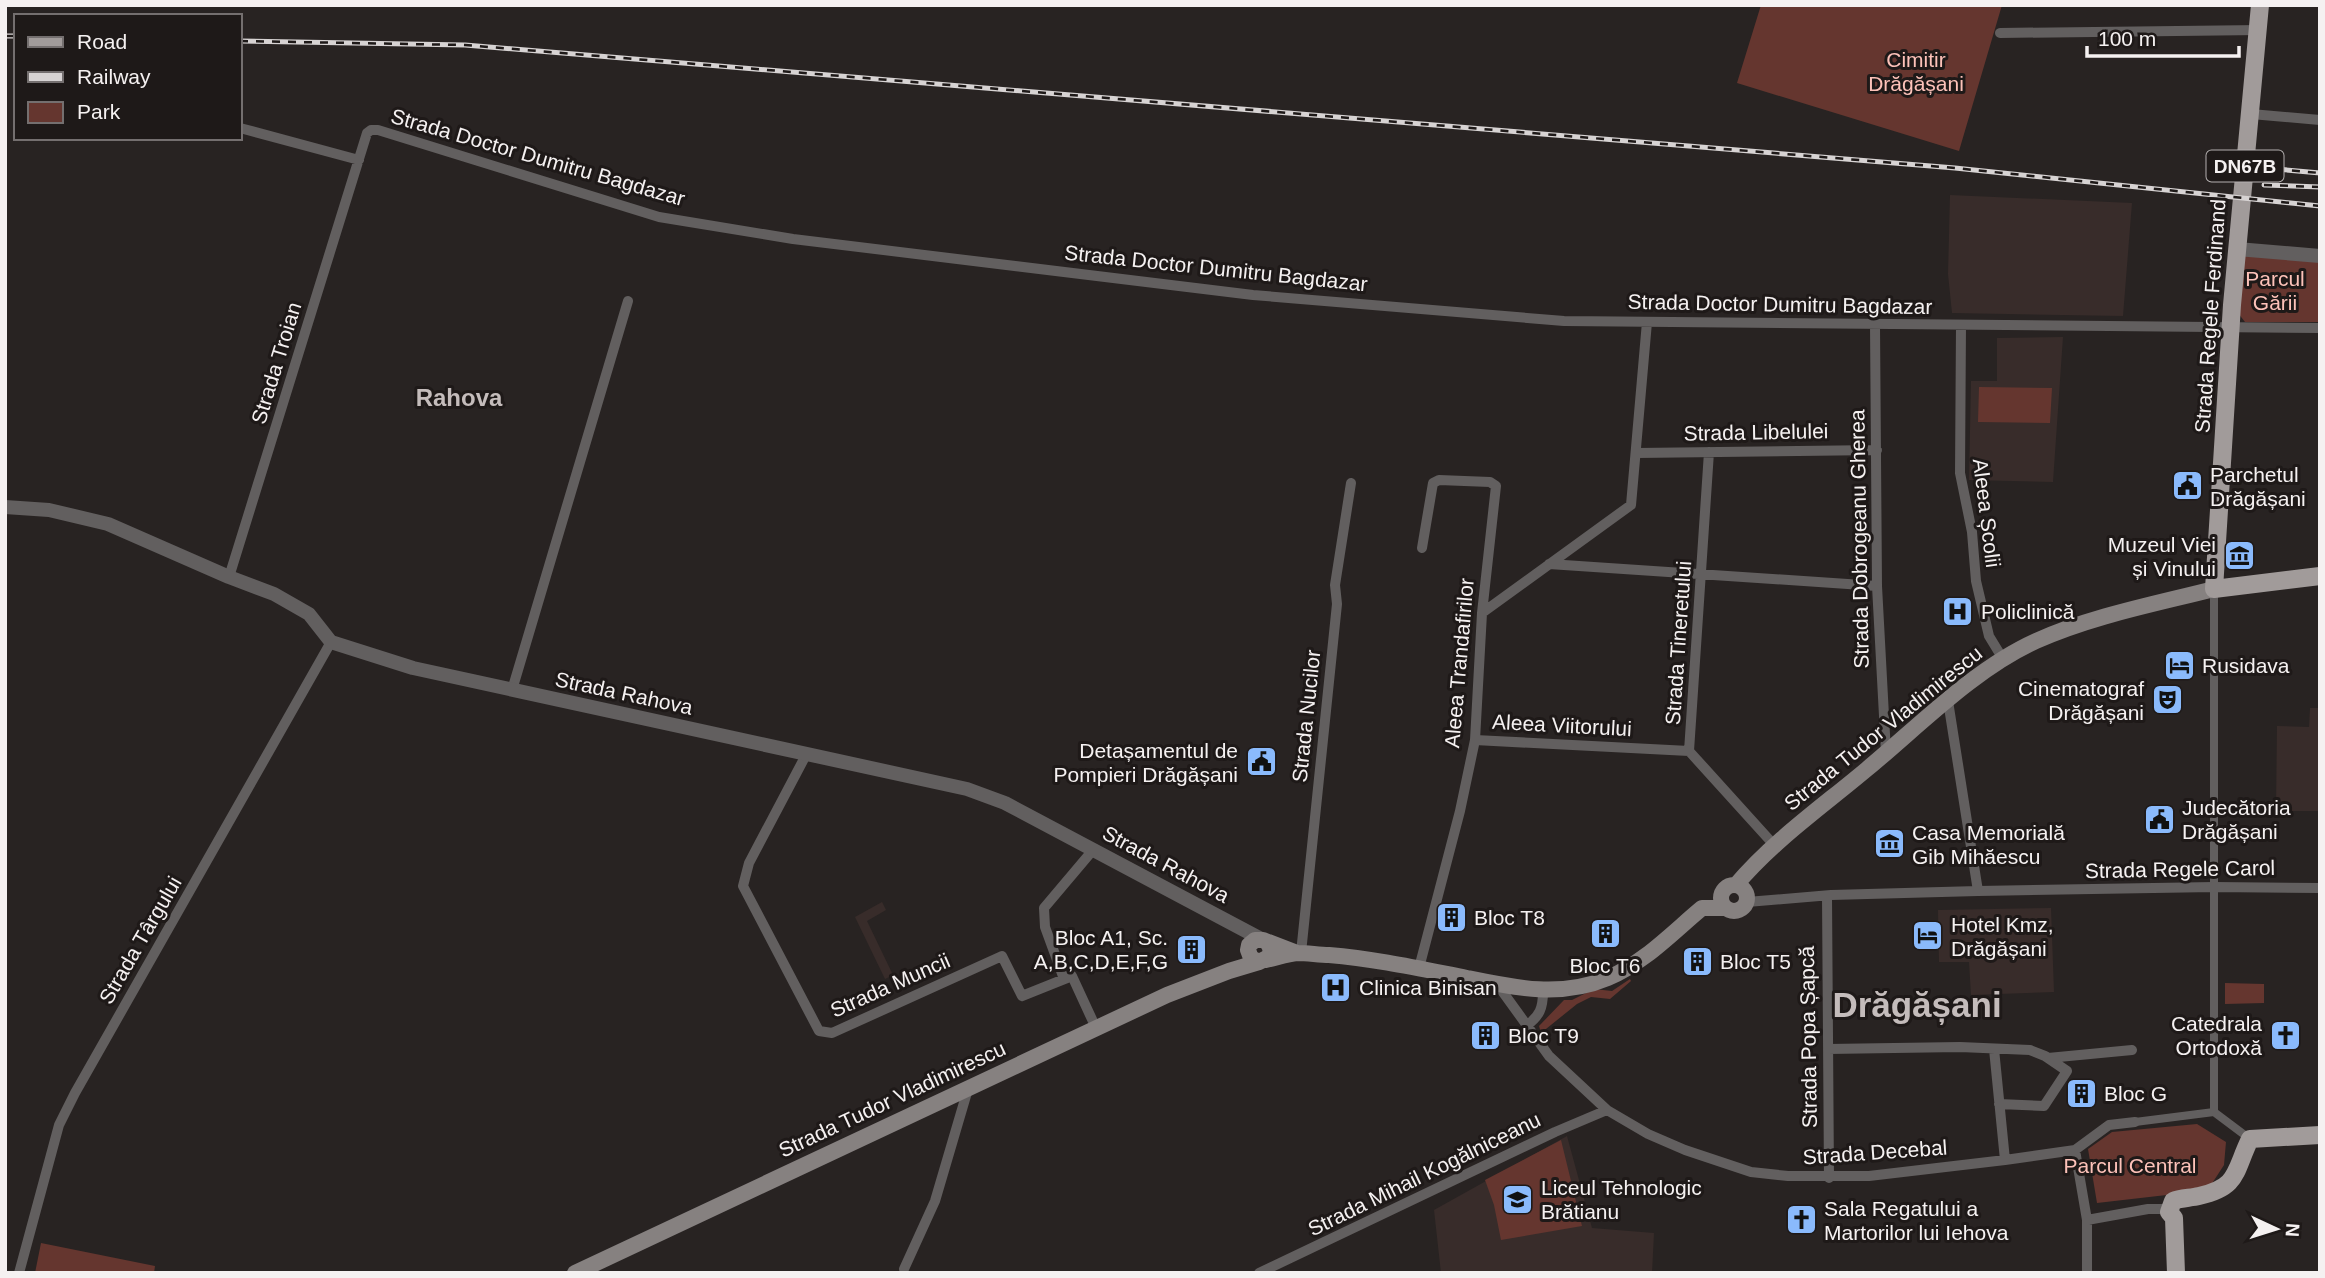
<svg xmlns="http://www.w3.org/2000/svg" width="2325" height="1278" viewBox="0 0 2325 1278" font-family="Arial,sans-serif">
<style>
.built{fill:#382c2a}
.green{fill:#65362f}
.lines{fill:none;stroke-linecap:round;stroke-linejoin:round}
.pedestrian{stroke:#625f5f;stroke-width:8}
.minor{stroke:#625f5f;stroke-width:10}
.tertiary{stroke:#625f5f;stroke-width:14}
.secondary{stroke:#868180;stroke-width:16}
.primary{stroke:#a19b9a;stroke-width:18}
.rail-casing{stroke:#d7d3d3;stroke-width:5}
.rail{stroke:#1e1918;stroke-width:2.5;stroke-dasharray:8;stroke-linecap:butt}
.labels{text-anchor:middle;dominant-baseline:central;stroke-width:6;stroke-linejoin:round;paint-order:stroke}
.shield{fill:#1e1918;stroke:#b4b0b0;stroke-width:2}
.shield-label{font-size:19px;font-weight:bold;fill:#f5f1f1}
.park-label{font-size:21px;fill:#fdc2b9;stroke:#1e1918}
.street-label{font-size:21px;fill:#f5f1f1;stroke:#1e1918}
.poi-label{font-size:21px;fill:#f5f1f1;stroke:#1e1918;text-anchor:start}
.quarter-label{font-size:24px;font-weight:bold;fill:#c4bcbb;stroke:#1e1918}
.town-label{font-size:35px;font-weight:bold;fill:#c4bcbb;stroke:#1e1918}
</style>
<rect width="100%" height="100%" fill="#282322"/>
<path class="built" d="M1950,195L2132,203L2123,316L1952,313L1948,274Z
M2063,337L2053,482L1969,480L1971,381H1997V338Z
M2310,708H2320V811H2276L2277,726L2309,727Z
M882,902L886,910L867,921L893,975L885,979L855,917Z
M2051,908L2054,992L1971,995L1969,962H1939L1938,910Z
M1567,1136L1592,1228L1654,1233L1652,1273H1441L1434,1210Z"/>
<path class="green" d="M1761,5H2002L1959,151L1737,83Z
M2245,255L2320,261V322H2245L2238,313Z
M1979,387L2052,388L2050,423L1978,422Z
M1630,979L1631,981L1610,999L1591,997L1577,1004L1541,1033L1539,1026L1564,1000H1572L1594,989L1612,991Z
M2225,983L2264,984V1003L2225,1004Z
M2197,1124L2226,1142L2224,1165L2211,1185L2184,1193L2097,1203L2088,1149L2112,1132Z
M1561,1140L1582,1226L1501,1240L1494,1205L1485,1180Z
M41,1243L155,1266L154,1273H35Z"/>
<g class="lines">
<path class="pedestrian" d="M2214,1112V589
M2214,1112L2250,1139
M2135,1122L2214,1112"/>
<path class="minor" d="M2000,33L2260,30
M2251,114L2320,120
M240,128L359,160
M1875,325L1877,586L1886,753
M1961,325L1960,473L1972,532L1976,581L1989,636L2003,659
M1709,452L1689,751L1775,846
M1637,453L1877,450
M1549,564L1877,586
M229,577L367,133L371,130H378L659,217L793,239L1253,295L1564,321L2320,328
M1482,613L1631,505L1647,322
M512,690L628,301
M1948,701L1978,891
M1475,740L1689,751
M806,755L749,863L743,886L819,1031L832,1033L1002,956L1022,996L1072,976L1096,1028
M1827,896L1829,1178
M1747,902L1831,895L1978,891L2214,887L2320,888
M1301,953L1337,604L1335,585L1351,483
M1419,968L1460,811L1475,740L1482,613L1496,486L1490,482L1439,480L1433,483L1422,548
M1064,979L1045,927L1044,908L1093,850
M1497,984L1549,1056L1607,1110L1648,1134L1685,1150L1751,1172L1788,1176H1869L2005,1160L2075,1150L2109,1125L2135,1122
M1526,1026C1540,1016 1543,1008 1543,991
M1828,1049L1960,1047L2030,1050L2045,1056L2067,1071L2044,1106L1999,1104
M1994,1049L2005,1160
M2048,1058L2132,1050
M2075,1150L2087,1220V1273
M2087,1220L2148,1209H2169
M904,1269L935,1201L968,1089
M19,1273L59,1125L75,1093L331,642
M1259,1273L1555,1132L1607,1110"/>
<path class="tertiary" d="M2237,249L2320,256
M5,507L49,510L108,524L229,577L274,594L309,614L331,642L413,668L967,789L1005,803L1263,940"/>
<path class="secondary" d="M1721 898a13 13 0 1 1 26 0a13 13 0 1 1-26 0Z
M1736,885C1773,841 1823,806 1867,769C1919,726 1974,669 2036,641C2092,616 2155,604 2214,589
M1267,942L1271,949L1269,957L1259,962L1251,958L1248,950L1249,945L1255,940H1263L1297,953
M1266,960C1276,958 1287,954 1297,953C1308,953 1319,955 1329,955C1376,959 1421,969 1467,978C1515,988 1561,998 1608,978C1644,963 1673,932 1702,908H1724
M575,1273L1167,995L1229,971L1259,962"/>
<path class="primary" d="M2260,5L2232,305L2214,589L2320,576
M2176,1273L2174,1218L2169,1212L2173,1201C2180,1198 2190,1198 2199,1196C2239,1187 2234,1172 2250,1139L2320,1135"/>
<defs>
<path id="rail" d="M5,36H16
M240,41L465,45L1955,168L2320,206
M2276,169L2320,173
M2264,185L2320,187"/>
</defs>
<use href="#rail" class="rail-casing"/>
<use href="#rail" class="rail"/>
</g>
<defs>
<symbol id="civic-square" viewBox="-11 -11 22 22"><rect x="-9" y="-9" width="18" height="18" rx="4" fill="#8abafc" stroke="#1e1918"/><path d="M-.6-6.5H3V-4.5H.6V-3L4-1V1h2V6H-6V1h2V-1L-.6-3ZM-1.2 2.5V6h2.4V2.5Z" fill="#111"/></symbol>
<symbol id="museum-square" viewBox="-11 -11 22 22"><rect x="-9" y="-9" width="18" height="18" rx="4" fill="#8abafc" stroke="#1e1918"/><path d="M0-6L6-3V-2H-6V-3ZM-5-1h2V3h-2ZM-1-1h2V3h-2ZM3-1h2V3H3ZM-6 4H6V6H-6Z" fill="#111"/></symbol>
<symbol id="hospital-square" viewBox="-11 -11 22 22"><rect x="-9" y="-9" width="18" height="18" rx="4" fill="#8abafc" stroke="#1e1918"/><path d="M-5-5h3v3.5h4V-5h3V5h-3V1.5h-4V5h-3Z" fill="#111"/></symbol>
<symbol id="hotel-square" viewBox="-11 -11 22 22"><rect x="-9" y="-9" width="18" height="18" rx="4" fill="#8abafc" stroke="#1e1918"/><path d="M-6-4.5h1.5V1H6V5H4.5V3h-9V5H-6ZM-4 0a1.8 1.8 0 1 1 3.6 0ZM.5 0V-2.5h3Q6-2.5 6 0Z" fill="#111"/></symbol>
<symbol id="theatre-square" viewBox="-11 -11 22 22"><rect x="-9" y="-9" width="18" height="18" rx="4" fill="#8abafc" stroke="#1e1918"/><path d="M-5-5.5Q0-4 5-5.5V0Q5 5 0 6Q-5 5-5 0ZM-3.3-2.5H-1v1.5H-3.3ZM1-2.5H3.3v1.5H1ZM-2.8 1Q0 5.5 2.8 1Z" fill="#111"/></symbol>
<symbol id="building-square" viewBox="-11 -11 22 22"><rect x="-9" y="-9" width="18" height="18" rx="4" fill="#8abafc" stroke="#1e1918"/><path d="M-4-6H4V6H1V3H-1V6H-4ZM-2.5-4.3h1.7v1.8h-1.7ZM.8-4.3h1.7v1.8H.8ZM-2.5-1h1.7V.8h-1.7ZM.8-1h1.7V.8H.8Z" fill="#111"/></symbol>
<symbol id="church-square" viewBox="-11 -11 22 22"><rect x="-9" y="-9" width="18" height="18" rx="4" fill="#8abafc" stroke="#1e1918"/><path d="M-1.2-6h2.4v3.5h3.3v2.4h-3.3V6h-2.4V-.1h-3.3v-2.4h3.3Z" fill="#111"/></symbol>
<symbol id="school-square" viewBox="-11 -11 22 22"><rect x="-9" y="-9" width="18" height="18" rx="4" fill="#8abafc" stroke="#1e1918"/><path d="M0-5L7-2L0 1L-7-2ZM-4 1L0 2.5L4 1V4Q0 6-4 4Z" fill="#111"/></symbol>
</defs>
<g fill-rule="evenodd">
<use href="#civic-square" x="2170" y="468" width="35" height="35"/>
<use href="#museum-square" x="2222" y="538" width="35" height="35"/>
<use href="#hospital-square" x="1940" y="594" width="35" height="35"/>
<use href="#hotel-square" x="2162" y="648" width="35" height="35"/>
<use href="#theatre-square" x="2150" y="682" width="35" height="35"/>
<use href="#civic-square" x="1244" y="744" width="35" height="35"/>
<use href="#civic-square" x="2142" y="802" width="35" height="35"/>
<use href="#museum-square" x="1872" y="826" width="35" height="35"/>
<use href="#building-square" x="1434" y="900" width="35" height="35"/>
<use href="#building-square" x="1588" y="916" width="35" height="35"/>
<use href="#hotel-square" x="1910" y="918" width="35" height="35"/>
<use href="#building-square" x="1174" y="932" width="35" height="35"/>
<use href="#building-square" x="1680" y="944" width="35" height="35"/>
<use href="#hospital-square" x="1318" y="970" width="35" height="35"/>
<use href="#building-square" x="1468" y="1018" width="35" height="35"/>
<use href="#church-square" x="2268" y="1018" width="35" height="35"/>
<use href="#building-square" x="2064" y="1076" width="35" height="35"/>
<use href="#school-square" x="1500" y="1182" width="35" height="35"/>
<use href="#church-square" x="1784" y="1202" width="35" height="35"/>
</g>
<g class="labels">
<rect class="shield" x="2206.5" y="150.5" width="77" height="31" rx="5"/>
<g class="shield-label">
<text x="2245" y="166">DN67B</text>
</g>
<g class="park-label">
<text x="1916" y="59">Cimitir<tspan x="1916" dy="24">Drăgășani</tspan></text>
<text x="2275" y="278">Parcul<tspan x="2275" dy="24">Gării</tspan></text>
<text x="2130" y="1165">Parcul Central</text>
</g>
<g class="street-label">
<text transform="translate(538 157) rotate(16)">Strada Doctor Dumitru Bagdazar</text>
<text transform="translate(1216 268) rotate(6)">Strada Doctor Dumitru Bagdazar</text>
<text transform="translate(1780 304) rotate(1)">Strada Doctor Dumitru Bagdazar</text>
<text transform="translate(2210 316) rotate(-86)">Strada Regele Ferdinand</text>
<text transform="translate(276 363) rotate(-73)">Strada Troian</text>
<text transform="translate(1756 432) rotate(-1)">Strada Libelulei</text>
<text transform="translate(1987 513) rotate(83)">Aleea Școlii</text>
<text transform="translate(1859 539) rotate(-91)">Strada Dobrogeanu Gherea</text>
<text transform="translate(1678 643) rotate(-86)">Strada Tineretului</text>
<text transform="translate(1459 663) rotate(-85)">Aleea Trandafirilor</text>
<text transform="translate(624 693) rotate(12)">Strada Rahova</text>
<text transform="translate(1306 716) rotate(-84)">Strada Nucilor</text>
<text transform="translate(1562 725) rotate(3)">Aleea Viitorului</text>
<text transform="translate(1883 728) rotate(-39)">Strada Tudor Vladimirescu</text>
<text transform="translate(1166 864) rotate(28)">Strada Rahova</text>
<text transform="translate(2180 869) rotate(-1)">Strada Regele Carol</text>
<text transform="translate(140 940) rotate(-60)">Strada Târgului</text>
<text transform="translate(890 985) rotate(-24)">Strada Muncii</text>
<text transform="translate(1808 1037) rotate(-91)">Strada Popa Șapcă</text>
<text transform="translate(892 1099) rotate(-25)">Strada Tudor Vladimirescu</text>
<text transform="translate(1875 1152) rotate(-4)">Strada Decebal</text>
<text transform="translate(1424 1174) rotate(-26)">Strada Mihail Kogălniceanu</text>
</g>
<g class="poi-label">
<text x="2210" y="474">Parchetul<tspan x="2210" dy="24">Drăgășani</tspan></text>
<text x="2216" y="544" text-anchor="end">Muzeul Viei<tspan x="2216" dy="24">și Vinului</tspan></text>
<text x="1981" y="611">Policlinică</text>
<text x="2202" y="665">Rusidava</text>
<text x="2144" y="688" text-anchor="end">Cinematograf<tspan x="2144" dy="24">Drăgășani</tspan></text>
<text x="1238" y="750" text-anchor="end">Detașamentul de<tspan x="1238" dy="24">Pompieri Drăgășani</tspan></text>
<text x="2182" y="807">Judecătoria<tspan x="2182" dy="24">Drăgășani</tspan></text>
<text x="1912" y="832">Casa Memorială<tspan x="1912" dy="24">Gib Mihăescu</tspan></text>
<text x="1474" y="917">Bloc T8</text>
<text x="1951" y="924">Hotel Kmz,<tspan x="1951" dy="24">Drăgășani</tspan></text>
<text x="1168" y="937" text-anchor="end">Bloc A1, Sc.<tspan x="1168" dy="24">A,B,C,D,E,F,G</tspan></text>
<text x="1720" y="961">Bloc T5</text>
<text x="1605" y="965" text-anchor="middle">Bloc T6</text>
<text x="1359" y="987">Clinica Binisan</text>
<text x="2262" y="1023" text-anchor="end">Catedrala<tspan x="2262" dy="24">Ortodoxă</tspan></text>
<text x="1508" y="1035">Bloc T9</text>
<text x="2104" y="1093">Bloc G</text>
<text x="1541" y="1187">Liceul Tehnologic<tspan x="1541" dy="24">Brătianu</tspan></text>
<text x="1824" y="1208">Sala Regatului a<tspan x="1824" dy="24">Martorilor lui Iehova</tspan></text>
</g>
<g class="quarter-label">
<text x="459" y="397">Rahova</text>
</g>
<g class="town-label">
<text x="1917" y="1004">Drăgășani</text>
</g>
</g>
<rect width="2325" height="1278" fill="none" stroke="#f5f1f1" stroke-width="14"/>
<rect x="14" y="14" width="228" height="126" fill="#1e1918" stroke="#746f6f" stroke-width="2"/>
<rect x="28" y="37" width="35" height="10" fill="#a19b9a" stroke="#746f6f" stroke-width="2"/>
<text x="77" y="49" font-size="21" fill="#f5f1f1">Road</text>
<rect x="28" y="72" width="35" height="10" fill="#d7d3d3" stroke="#746f6f" stroke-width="2"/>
<text x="77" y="84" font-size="21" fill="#f5f1f1">Railway</text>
<rect x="28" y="102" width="35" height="21" fill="#65362f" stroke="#746f6f" stroke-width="2"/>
<text x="77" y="119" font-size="21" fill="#f5f1f1">Park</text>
<g transform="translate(2276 1229) rotate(94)" stroke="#1e1918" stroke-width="5" paint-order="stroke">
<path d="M0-5L12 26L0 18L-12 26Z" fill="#f5f1f1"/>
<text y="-10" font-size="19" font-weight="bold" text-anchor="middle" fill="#f5f1f1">N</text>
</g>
<path d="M2087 46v10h152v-10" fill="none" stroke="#f5f1f1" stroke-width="3.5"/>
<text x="2098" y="46" font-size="21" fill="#f5f1f1" stroke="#1e1918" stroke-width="5" paint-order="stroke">100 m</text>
</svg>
